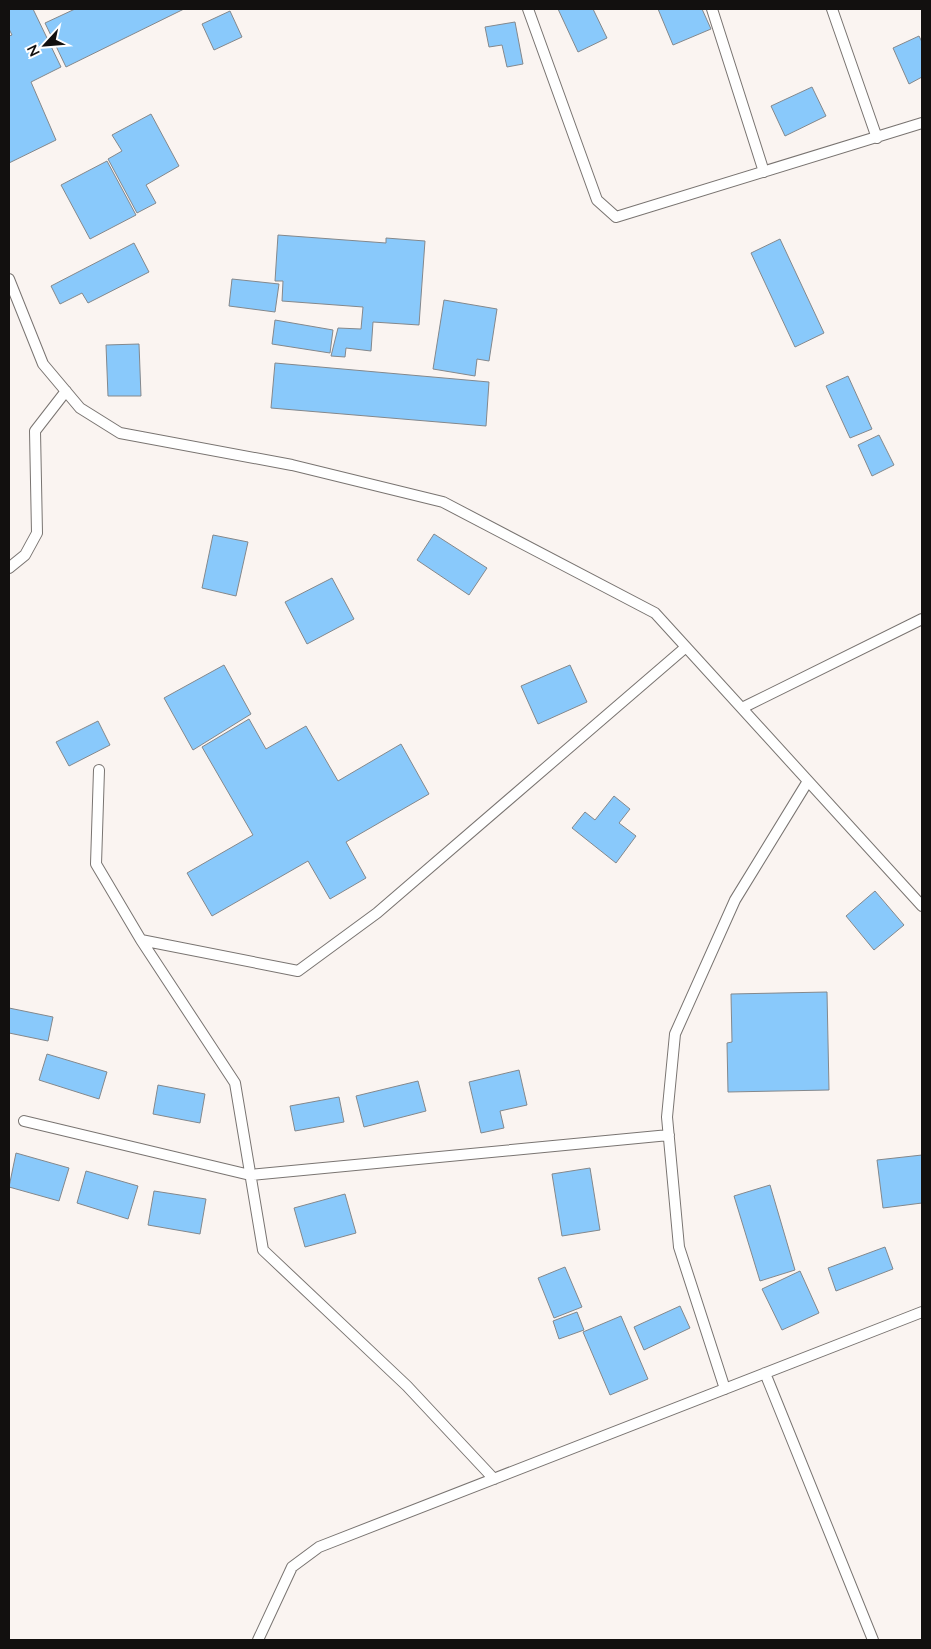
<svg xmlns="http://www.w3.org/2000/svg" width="931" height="1649" viewBox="0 0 931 1649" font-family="Lato,sans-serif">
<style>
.building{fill:#89c9fb;stroke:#84888c}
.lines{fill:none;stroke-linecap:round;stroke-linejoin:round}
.service-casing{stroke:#797471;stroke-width:12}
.service{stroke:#fff;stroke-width:10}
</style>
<rect width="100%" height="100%" fill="#faf4f1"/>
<path class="building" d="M9,9H33L61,67L31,82L56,140L9,163V36L12,35L9,29Z
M75,9H184L66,67L45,23Z
M558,9H593L607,38L578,52Z
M658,9H702L711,29L673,45Z
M230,11L242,37L214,50L202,24Z
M515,22L523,64L507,67L502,45L489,47L485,27Z
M919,36L922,42V77L909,84L893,48Z
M812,87L826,116L785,136L771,106Z
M151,114L179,166L146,185L156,203L137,213L108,159L122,151L112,135Z
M107,161L136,215L90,239L61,185Z
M278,235L386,243V238L425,241L419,325L373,322L371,351L346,348L345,357L331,356L338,328L361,329L363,307L282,301L283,281H275Z
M780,239L824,333L795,347L751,253Z
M134,243L149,272L88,303L82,293L60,304L51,286Z
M232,279L279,284L275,312L229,306Z
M444,300L497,309L489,361L477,359L475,376L433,369Z
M275,320L333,330L330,353L272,344Z
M139,344L141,396H108L106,345Z
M275,363L489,382L486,426L271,408Z
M848,376L872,429L850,438L826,386Z
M879,435L894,465L872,476L858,445Z
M434,534L487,568L469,595L417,560Z
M213,535L248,542L236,596L202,588Z
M332,578L354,619L307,644L285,602Z
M224,665L251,714L193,750L164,698Z
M570,665L587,702L538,724L521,686Z
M249,719L266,749L306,726L338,781L401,744L429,794L346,842L366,878L330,899L308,861L212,916L187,873L253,835L202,747Z
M98,721L110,745L69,766L56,742Z
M614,796L630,809L619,823L636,836L616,863L572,828L585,812L595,820Z
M875,891L904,925L874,950L846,916Z
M827,992L829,1090L728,1092L727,1043L732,1042L731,994Z
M9,1008L53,1017L48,1041L9,1033Z
M47,1054L107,1072L99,1099L39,1080Z
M519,1070L527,1105L500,1111L504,1128L481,1133L469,1082Z
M418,1081L426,1111L364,1127L356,1096Z
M158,1085L205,1094L200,1123L153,1114Z
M339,1097L344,1122L295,1131L290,1106Z
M16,1153L69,1168L59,1201L9,1187Z
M922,1155V1203L883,1208L877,1160Z
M590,1168L600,1230L562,1236L552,1174Z
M86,1171L138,1186L128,1219L77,1203Z
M770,1185L795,1270L760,1281L734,1196Z
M154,1191L206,1199L200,1234L148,1225Z
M345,1194L356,1233L305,1247L294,1208Z
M885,1247L893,1269L836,1291L828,1268Z
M565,1267L582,1307L554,1318L538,1278Z
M800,1271L819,1313L782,1330L762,1289Z
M680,1306L690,1328L644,1350L634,1327Z
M577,1312L584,1330L559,1339L553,1321Z
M621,1316L648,1379L610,1395L583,1332Z"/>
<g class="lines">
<defs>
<path id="service" d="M528,9L597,200L616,217L922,123
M712,9L764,172
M832,9L877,138
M9,279L43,364L80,408L120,433L292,465L443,502L655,613L922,906
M9,568L25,555L37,533L35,431L66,391
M742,708L922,619
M99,770L96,864L141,940L298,971L377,913L686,647
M141,940L235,1083L263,1250L407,1386L494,1479
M24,1121L250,1175L669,1135
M765,1373L873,1640
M725,1389L679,1247L667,1117L675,1034L735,900L808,781
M258,1640L292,1567L319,1547L922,1312"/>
</defs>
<use href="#service" class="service-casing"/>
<use href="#service" class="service"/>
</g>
<rect width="931" height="1649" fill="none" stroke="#12100f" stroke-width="20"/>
<g transform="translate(45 45) rotate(244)" stroke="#ffffff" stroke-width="4" paint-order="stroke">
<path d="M0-4L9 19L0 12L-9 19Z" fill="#12100f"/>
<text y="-8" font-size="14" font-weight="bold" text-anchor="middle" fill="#12100f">N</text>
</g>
</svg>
